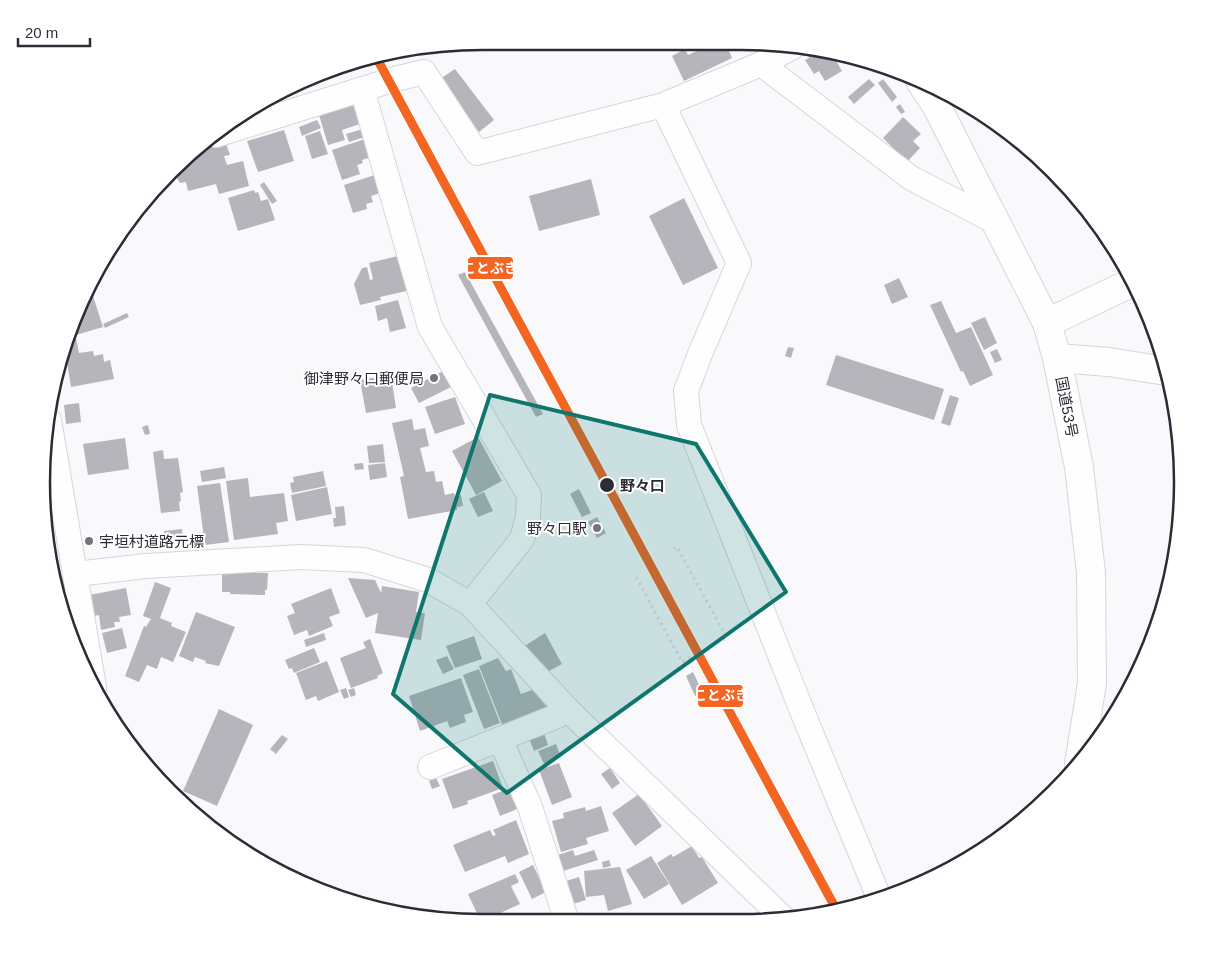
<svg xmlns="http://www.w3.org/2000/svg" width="1224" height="964" viewBox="0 0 1224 964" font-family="Helvetica,'Noto Sans JP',sans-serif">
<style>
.building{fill:#b5b5bb}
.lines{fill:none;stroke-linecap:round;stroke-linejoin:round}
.minor-casing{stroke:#d5d5dc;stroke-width:26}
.major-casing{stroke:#d5d5dc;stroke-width:30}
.highway-casing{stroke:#d5d5dc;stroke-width:30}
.path{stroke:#e1e1e2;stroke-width:3;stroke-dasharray:2.5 4;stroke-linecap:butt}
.minor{stroke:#fefeff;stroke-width:24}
.major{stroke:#fefeff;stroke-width:28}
.highway{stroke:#fefeff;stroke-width:28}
.rail-1-casing{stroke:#fff;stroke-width:12}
.rail-1{stroke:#f26522;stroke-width:9}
.marked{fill:#0f766e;fill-opacity:0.2;stroke:#0f766e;stroke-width:4;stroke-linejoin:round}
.poi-dot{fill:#74747b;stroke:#fff;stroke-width:2}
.stop-dot{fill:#2d2c36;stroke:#fff;stroke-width:2}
.labels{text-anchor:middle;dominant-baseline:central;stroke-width:4;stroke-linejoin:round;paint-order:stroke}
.poi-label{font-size:15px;fill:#2d2c36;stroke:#fff;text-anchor:end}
.street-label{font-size:15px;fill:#2d2c36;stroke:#fff}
.stop-label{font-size:15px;font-weight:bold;fill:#2d2c36;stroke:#fff;text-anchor:start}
.rim{fill:none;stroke:#2d2c36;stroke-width:2.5}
.line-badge{stroke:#fff;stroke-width:2}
.badge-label{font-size:14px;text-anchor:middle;font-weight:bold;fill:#fff}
</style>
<rect width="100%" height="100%" fill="#f9f9fc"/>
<path class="building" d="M673,42H692L678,50Z
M716,42H725L732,58L684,81L672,56L685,49L688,55Z
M815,51L832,54L842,71L825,81L819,71L814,74L805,60L809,58L808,55Z
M336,69L339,75L323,81L321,76Z
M455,69L494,120L479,132L440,79Z
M869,79L875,85L854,104L848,97Z
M883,79L897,97L892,102L878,83Z
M357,103L363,123L342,130L345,140L328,145L319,115Z
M900,104L905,112L901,114L896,107Z
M903,117L921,134L913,141L920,148L907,162L883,138Z
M317,120L321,128L302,136L299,127Z
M366,128L368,136L349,142L346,134Z
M284,130L294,161L258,172L247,141Z
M320,131L328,154L312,159L305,136Z
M365,139L371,157L362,160L363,163L357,165L360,174L342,180L332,150Z
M225,141L230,155L224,156L227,165L243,161L249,186L219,194L216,184L188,191L186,182L180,183L172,169L192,154L205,150L207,152L205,146Z
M378,174L383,192L371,196L373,202L366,204L367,209L353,213L344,185Z
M591,179L600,215L539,231L529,196Z
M264,182L277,201L272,204L260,185Z
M254,190L255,193L258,192L261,201L268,199L275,220L238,231L228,198Z
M684,198L718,268L683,285L649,216Z
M402,255L411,290L380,297L381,300L360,305L354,284L362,268L367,267L370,280L373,279L369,263Z
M465,272L543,414L536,417L458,275Z
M899,278L908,297L892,304L884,285Z
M93,296L103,327L69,337L85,299Z
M398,300L406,328L390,332L387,318L378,321L375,306Z
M941,301L956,333L971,327L993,375L970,386L963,371L961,372L930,305Z
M127,313L129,317L105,328L103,324Z
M985,317L997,343L984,350L971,323Z
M76,338L79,353L93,351L94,356L103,354L104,362L110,360L114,379L71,387L66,356L61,357L68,340Z
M788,347L794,348L791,358L785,356Z
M997,349L1002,360L995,363L990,352Z
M836,355L944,389L934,420L826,385Z
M445,370L453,386L419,403L411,388Z
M391,375L396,408L366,413L360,380Z
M950,395L959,398L950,426L941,423Z
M455,397L465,424L435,434L425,407Z
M79,403L81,422L66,424L64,405Z
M412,419L414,430L425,428L429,446L420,448L426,472L434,471L436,482L442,481L445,495L454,493L455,497L461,495L463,506L457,507V510L408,519L400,477L404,476L392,423Z
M148,425L150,434L145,435L142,427Z
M478,437L502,481L476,495L452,451Z
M125,438L129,469L88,475L83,444Z
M383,444L385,462L369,463L367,446Z
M163,450L164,459L178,458L183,492L180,493L181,501L179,502L180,511L161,513L153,452Z
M363,463L364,469L355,470L354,464Z
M385,463L387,477L370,480L368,465Z
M224,467L226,478L202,482L200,471Z
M43,469L49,504L44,505L41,482Z
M323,471L326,486L292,493L290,483L294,482L293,477Z
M248,478L250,497L284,493L288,521L276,523L278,534L234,540L226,481Z
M220,483L229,542L205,545L197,486Z
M327,487L332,514L296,521L291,495Z
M579,489L591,513L582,517L570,494Z
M484,492L493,511L478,517L469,499Z
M344,506L346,525L334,527L333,518H336L335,507Z
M49,509L52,528L47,529L45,510Z
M597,517L606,533L597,538L588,522Z
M182,529L183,542L165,544L164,531Z
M53,549L60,584L55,585L50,550Z
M222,572L268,573L267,590H265V595L230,594V592H222Z
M348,578L375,580L381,593L382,586L419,592L416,612L425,613L421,640L375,633L378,613L366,618Z
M155,582L171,588L160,618L172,623L171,626L186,632L173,662L161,657L157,669L147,665L139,682L125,676L144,626L146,627L151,619L143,616Z
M126,588L131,615L119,617L120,622H114L115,627L101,630L99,615L93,616L89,595Z
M331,588L340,613L329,617L333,626L309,636L307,630L294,635L287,616L295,613L291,604Z
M67,608L71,629H70L62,609Z
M196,612L235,627L219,666L205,663L206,661L195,657L193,662L179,656Z
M122,628L127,648L107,653L102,633Z
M324,633L326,640L306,647L304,640Z
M545,633L562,664L549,671L523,647Z
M474,636L482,659L455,668L446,646Z
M370,639L383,673L377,676L378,678L351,688L340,658L366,648L363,642Z
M314,648L320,662L294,673L292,668L289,669L285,660Z
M447,656L454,669L443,674L436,660Z
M498,658L506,671L511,669L521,694L532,690L548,708L503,727L479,666Z
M327,661L339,692L318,701L316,696L306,700L296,673Z
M479,669L500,723L484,729L463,675Z
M693,672L704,695L696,698L686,676Z
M461,678L473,712L464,715L466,722L450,728L447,721L420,731L409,696Z
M346,688L349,697L344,699L340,690Z
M354,688L356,695L351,697L348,690Z
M706,698L710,707L706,709L702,700Z
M219,709L253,725L217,806L183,791Z
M544,733L548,745L534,751L529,738Z
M282,735L288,739L276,754L270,749Z
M556,744L561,757L544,764L538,751Z
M493,761L503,788L467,801L468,804L453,809L442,779Z
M559,763L572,797L552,805L539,770Z
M610,768L620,783L612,789L601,774Z
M436,778L440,786L432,789L429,781Z
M510,788L517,809L500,816L492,795Z
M639,794L662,826L635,846L612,813Z
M601,806L609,831L586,838L588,844L561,852L552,821L564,818L563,813L585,807L586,811Z
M516,820L529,854L508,863L505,856L465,872L453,845L490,830L493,836L496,835L493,830Z
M692,846L699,858L702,857L718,883L682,905L657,863L671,854L673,857Z
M573,850L575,856L594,850L598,860L563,871L558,855Z
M651,856L669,884L644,899L626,870Z
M609,860L611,866L603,868L602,862Z
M533,865L546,892L532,899L519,872Z
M620,867L632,904L608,911L604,895L586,897L584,871Z
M515,874L519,882L511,886L520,904L481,922L468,894Z
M579,877L586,900L573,904L566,881Z
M544,914L547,923H524L523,921Z
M629,916L631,922H612Z"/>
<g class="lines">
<defs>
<path id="minor" d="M761,64L911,178L996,222
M362,89L430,327L529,495L528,517L522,539L470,604
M663,105L739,263L700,354L686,391L689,425L802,711L880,900
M216,135L395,79L424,72L477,153L663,105L761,64L793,47
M49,420L94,687
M76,574L146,566L301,557L364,560L428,580L470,604L567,709L784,919
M59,602L79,599
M567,709L557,716L500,739L530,807L567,922
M430,767L500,739"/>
<path id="major" d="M1047,323L1133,282
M1057,358L1109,362L1166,371"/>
<path id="highway" d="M920,81L936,105L1047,323L1057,358L1079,467L1091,573L1092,683L1079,764"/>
</defs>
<use href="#minor" class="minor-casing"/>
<use href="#major" class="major-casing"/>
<use href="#highway" class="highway-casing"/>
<path class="path" d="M636,577L682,662L727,638L677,547L674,549"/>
<use href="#minor" class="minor"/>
<use href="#major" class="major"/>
<use href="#highway" class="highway"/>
<defs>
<path id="rail-1" d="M375,55L836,909"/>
</defs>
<use href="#rail-1" class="rail-1-casing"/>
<use href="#rail-1" class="rail-1"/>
</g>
<path class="marked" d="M490,395L696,444L786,592L507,793L393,694Z"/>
<g class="poi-dot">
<circle cx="434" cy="378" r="5"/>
<circle cx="597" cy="528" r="5"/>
<circle cx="89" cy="541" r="5"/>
</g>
<circle class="stop-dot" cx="607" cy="485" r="8"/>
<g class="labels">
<g class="poi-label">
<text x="424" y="378">御津野々口郵便局</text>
<text x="587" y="528">野々口駅</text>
<text x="99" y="541" text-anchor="start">宇垣村道路元標</text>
</g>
<g class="street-label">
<text transform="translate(1067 407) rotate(79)">国道53号</text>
</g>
<g class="stop-label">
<text x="620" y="485">野々口</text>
</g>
</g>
<path d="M0 0H1224V964H0ZM482 50H742A432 432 0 0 1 1174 482V482A432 432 0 0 1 742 914H482A432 432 0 0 1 50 482V482A432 432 0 0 1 482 50Z" fill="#fff" fill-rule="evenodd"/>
<path class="rim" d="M482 50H742A432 432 0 0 1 1174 482V482A432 432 0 0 1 742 914H482A432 432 0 0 1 50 482V482A432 432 0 0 1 482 50Z"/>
<g class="line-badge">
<rect x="467" y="256" width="47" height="24" rx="5" fill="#f26522"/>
<rect x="697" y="684" width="47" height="24" rx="5" fill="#f26522"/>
</g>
<g class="badge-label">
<text x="490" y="273">ことぶき</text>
<text x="721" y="700">ことぶき</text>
</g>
<path d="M18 38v8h72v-8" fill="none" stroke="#2d2c36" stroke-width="2.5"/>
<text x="25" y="38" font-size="15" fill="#2d2c36" stroke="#ffffff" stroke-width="4" paint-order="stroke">20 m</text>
</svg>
